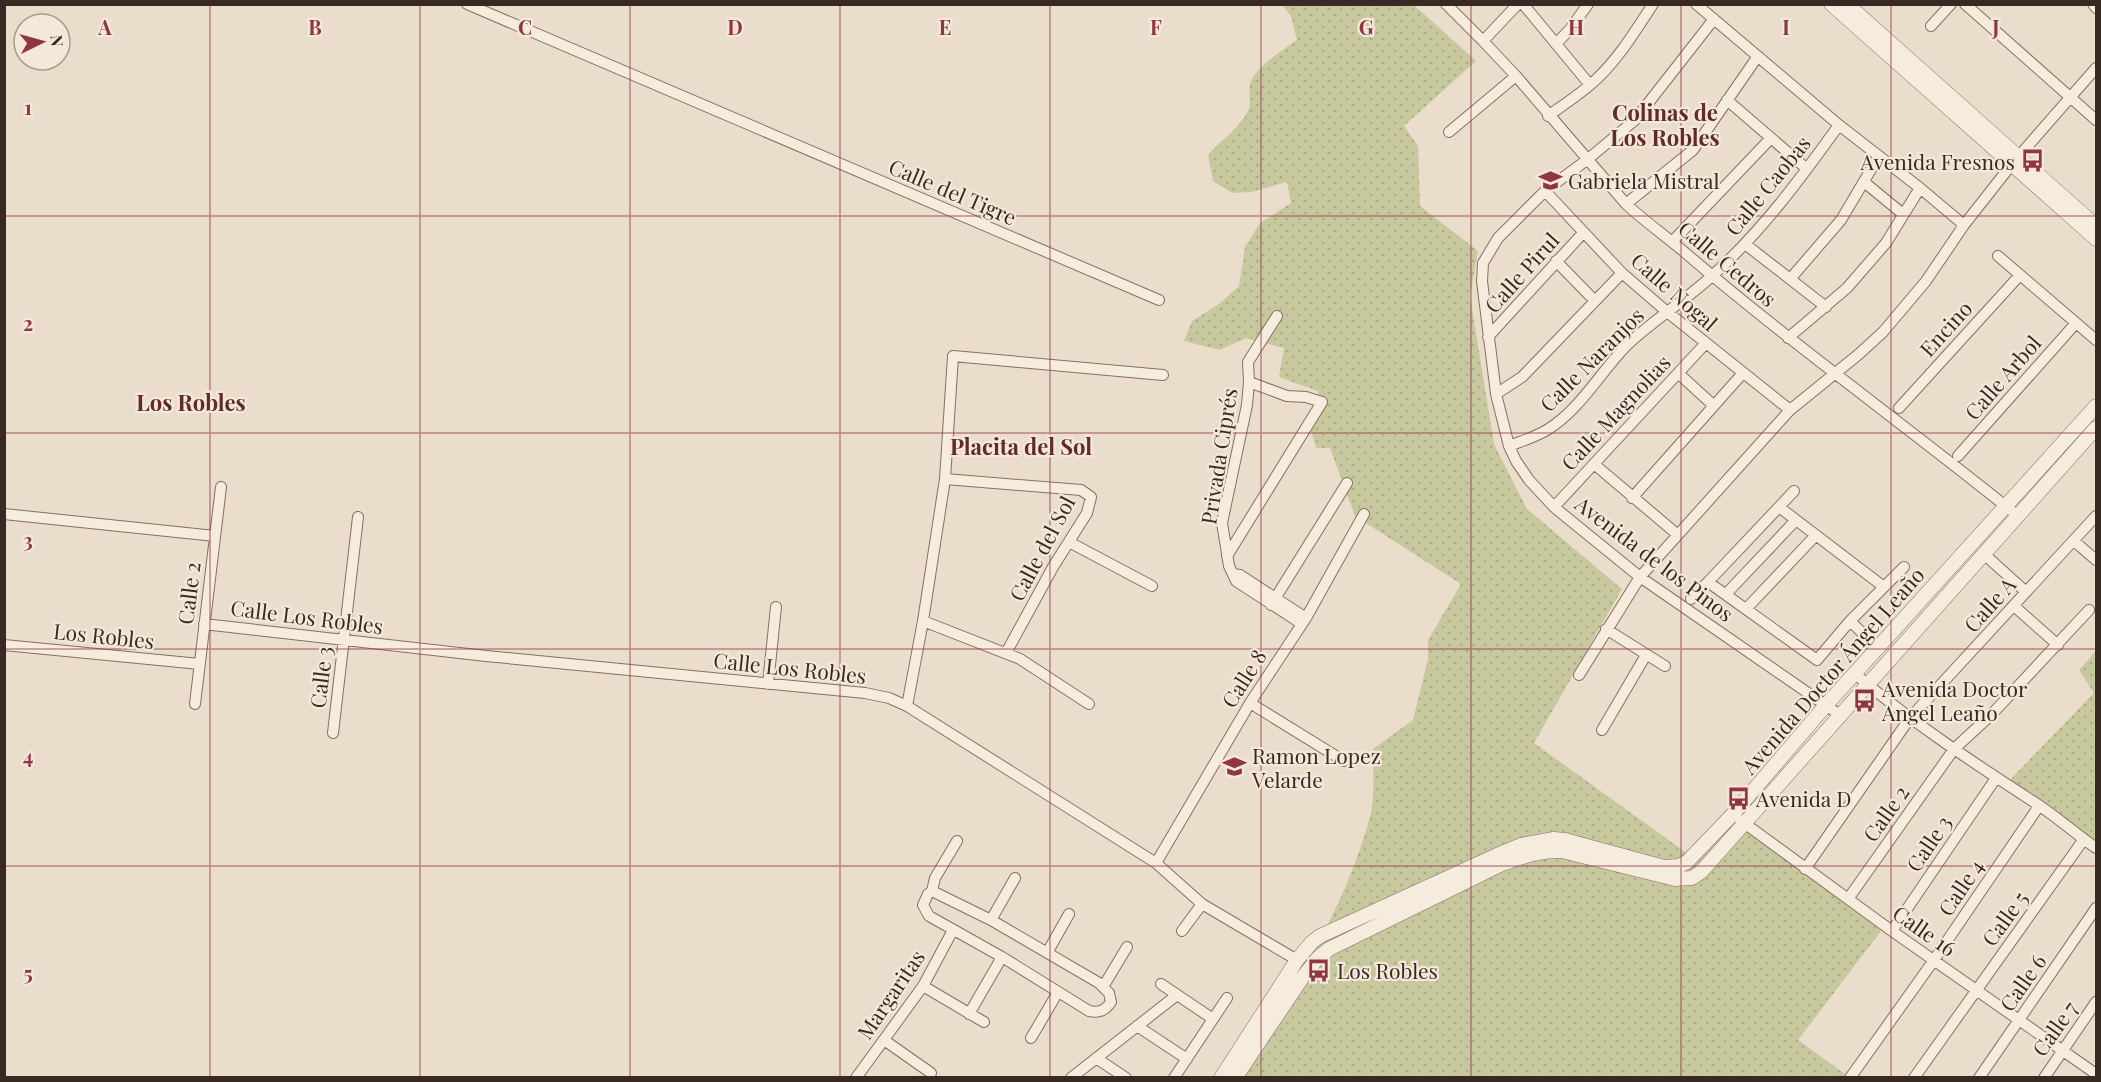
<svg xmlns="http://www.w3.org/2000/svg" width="2101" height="1082" viewBox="0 0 2101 1082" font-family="'Playfair Display',serif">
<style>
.park{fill:url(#park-dots)}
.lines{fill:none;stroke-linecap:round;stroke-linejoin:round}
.minor-casing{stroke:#867060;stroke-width:12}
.tertiary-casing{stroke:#867060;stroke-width:15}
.minor{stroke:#f6ecdd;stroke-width:10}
.tertiary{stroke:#f6ecdd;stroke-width:14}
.grid{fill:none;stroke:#8f3642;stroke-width:1.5;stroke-opacity:0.55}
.labels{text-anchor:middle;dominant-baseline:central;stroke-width:4.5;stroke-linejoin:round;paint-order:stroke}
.poi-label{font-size:21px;fill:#382a22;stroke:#f3e8da;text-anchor:start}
.street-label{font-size:21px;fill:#382a22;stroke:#f3e8da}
.neighbourhood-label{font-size:22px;font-weight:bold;fill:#612b26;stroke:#f3e8da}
.grid-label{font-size:20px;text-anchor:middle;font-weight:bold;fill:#8f3642;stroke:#f3e8da;stroke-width:4.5;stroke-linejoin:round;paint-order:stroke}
</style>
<defs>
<pattern id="park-dots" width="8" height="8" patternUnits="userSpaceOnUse" patternTransform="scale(1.5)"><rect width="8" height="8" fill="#c8c89f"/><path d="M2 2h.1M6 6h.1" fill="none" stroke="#adac89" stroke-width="1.8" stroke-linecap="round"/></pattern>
</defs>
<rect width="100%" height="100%" fill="#ebddcb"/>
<path class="park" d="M1282,5H1414L1476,61L1404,126L1418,146L1420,206L1478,251L1470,296L1494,444L1527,509L1622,589L1534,743L1688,854L1731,813L1881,931L1798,1040L1849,1077H1240C1289,997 1345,909 1370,817C1375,800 1373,768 1373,749L1413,720L1428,659V640L1461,584L1355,516L1330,448H1316L1311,430L1322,406L1318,391L1279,377L1284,348L1246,338L1220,350L1184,341L1192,321L1219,304L1239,286L1245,247L1260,223L1291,203L1287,182L1251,192L1232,193L1213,181L1208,155C1221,140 1239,129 1248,111C1252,103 1248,93 1250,84C1254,68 1284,49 1297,40L1291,16Z
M2096,651V848L2004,786L2094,693L2079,670Z"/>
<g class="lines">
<defs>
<path id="minor" d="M467,4L1159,300
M1446,4L1483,41L1516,76L1626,204C1643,220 1663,234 1682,250C1790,343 1907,426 2018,516
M1523,4L1590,85
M1696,4L1839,125L1920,188L1964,225
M1965,4L2096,120
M2093,4L2096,8
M1714,19L1635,120L1588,159L1545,191L1498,238L1483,263L1482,281L1496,394L1509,446L1516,461L1529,480L1554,507L1640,577L1840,715
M1931,26L1951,4
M1483,41L1518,4
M1556,44L1571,28L1588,4
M1727,100L1807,169
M1548,116C1562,106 1577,96 1590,85C1616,63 1634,33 1653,4
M1449,132L1516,76
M1864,182L1903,214
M1545,191L1622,273L1666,311L1790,410
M1626,204L1693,150L1758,56
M1672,242L1771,138
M1745,244L1826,307
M1998,256L2096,340
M1556,261L1595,301
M1791,278L1841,220L1879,156
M1277,316L1248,362L1249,382L1247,405L1222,523L1229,566L1236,581L1302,624
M1488,337L1583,233
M1788,338L1847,288L1886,243L1920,188
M1678,373L1713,405
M1496,394L1522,377L1622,273
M1899,408L2020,275
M1509,446C1522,441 1535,437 1547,430C1580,410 1601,371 1628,344C1655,319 1686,300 1713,275C1762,231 1801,178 1839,125
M1958,456L2076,323
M1594,464L1678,535
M945,479L1081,490L1091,497L1087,513L1053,567L1006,653
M1632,498L1743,373
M1554,507L1706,343
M1779,507L1794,491
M4,514L215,536
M2074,541L2096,560
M1069,542L1152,586
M1984,554L2026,592
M1227,556L1322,402L1306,397L1287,396L1249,382
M1233,574L1240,575L1306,618
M1726,594L1796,520
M1691,599L1708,582
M1271,605L1347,483
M2014,606L2058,645
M1746,609L1816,535
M923,621L1020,659L1089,704
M1850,621L1817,660L1708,582L1779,507L1884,587
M204,624L486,656L865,693L889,698L907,706L1156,863L1202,904L1297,960
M1606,629L1665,666
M4,645L200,664
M1877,647L1850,621L1904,567
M1854,673C1911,722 1974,763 2037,804C2058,818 2076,834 2096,848
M1579,675L1640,577L1790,410L1859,354L1883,332L1926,281L1964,225L2012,164L2096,68
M768,684L776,607
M1250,703L1344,761
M195,704L221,487
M907,706L923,621L945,479L953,356L1163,375
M1602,730L1646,655
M333,733L358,517
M1740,820L1892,931L2096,1074
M1156,863L1250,703L1306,618L1364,514
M1805,869L1910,718L2096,516
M932,891L991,920L1099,983L1109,993L1111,1002C1105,1011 1099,1013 1089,1011L1002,957L929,916L923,905L928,894L932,891L935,878L957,841
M1848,899L1954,749L1992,714L2089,610
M991,920L1015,878
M1182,931L1202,904
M1892,931L1996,778
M1047,953L1069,914
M1161,984L1213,1019
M923,986L984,1022
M1103,987L1127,947
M969,1014L1002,957
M1137,1026L1187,1059
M1031,1038L1058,992
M884,1040L931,1073
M1096,1058L1126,1078
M856,1078L923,986L953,930
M1071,1078L1177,995
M1174,1078L1227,998
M1850,1078L1934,960L2039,806
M1914,1078L2084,839
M1979,1078L2096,908
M2044,1078L2096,1002"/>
<path id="tertiary" d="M1831,4L2096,239
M1847,4L2096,226
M1221,1078L1297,960L1312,942L1320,936L1497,855L1521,845L1554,839L1565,840L1664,867L1679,866L1687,862L1733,814L1827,704L2096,406
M1235,1078L1302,978L1317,959L1329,949L1502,864C1522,857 1540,850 1562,851L1675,879L1692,878L1701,872L2096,428"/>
</defs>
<use href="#minor" class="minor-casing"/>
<use href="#tertiary" class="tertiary-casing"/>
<use href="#minor" class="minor"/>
<use href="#tertiary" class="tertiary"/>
</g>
<path class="grid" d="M210,4V1078M420,4V1078M630,4V1078M840,4V1078M1050,4V1078M1261,4V1078M1471,4V1078M1681,4V1078M1891,4V1078M4,216H2096M4,433H2096M4,649H2096M4,866H2096"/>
<defs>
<symbol id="bus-bare" viewBox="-9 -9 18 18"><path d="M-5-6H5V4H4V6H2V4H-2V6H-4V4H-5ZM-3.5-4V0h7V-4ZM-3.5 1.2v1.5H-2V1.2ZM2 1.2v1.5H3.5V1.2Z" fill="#8f3642" stroke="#f3e8da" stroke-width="2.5" paint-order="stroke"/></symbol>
<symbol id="school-bare" viewBox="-9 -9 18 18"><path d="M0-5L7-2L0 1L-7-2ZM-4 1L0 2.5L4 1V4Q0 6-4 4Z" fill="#8f3642" stroke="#f3e8da" stroke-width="2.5" paint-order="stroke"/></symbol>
</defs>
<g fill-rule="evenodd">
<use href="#bus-bare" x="2016" y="144" width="33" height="33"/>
<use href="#school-bare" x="1534" y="164" width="33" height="33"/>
<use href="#bus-bare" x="1848" y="684" width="33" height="33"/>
<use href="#school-bare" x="1218" y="750" width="33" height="33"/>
<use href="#bus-bare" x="1722" y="782" width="33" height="33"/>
<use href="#bus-bare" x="1302" y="954" width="33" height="33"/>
</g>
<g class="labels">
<g class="poi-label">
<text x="2015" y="161" text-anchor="end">Avenida Fresnos</text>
<text x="1568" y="180">Gabriela Mistral</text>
<text x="1882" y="688">Avenida Doctor<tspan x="1882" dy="24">Angel Leaño</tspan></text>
<text x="1252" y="755">Ramon Lopez<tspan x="1252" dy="24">Velarde</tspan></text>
<text x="1756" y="798">Avenida D</text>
<text x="1337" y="970">Los Robles</text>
</g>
<g class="street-label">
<text transform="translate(1767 185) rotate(-51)">Calle Caobas</text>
<text transform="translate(953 191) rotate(23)">Calle del Tigre</text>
<text transform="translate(1728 263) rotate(40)">Calle Cedros</text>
<text transform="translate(1521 272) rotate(-48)">Calle Pirul</text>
<text transform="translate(1675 291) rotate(41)">Calle Nogal</text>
<text transform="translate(1945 328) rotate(-48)">Encino</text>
<text transform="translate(1591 359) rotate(-45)">Calle Naranjos</text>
<text transform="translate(2002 377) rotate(-49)">Calle Arbol</text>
<text transform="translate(1615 412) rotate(-47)">Calle Magnolias</text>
<text transform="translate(1218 456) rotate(-81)">Privada Ciprés</text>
<text transform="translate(1041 548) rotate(-62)">Calle del Sol</text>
<text transform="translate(1655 558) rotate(37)">Avenida de los Pinos</text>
<text transform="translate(188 593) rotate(-83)">Calle 2</text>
<text transform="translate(1989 604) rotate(-48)">Calle A</text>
<text transform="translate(307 616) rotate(7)">Calle Los Robles</text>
<text transform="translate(104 635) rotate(6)">Los Robles</text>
<text transform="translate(790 667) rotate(6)">Calle Los Robles</text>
<text transform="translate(1832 670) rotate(-49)">Avenida Doctor Ángel Leaño</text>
<text transform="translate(320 677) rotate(-83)">Calle 3</text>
<text transform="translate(1243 678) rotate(-58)">Calle 8</text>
<text transform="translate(1885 813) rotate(-55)">Calle 2</text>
<text transform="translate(1928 843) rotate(-56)">Calle 3</text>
<text transform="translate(1960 887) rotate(-56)">Calle 4</text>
<text transform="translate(2004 918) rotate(-54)">Calle 5</text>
<text transform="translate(1925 930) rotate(35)">Calle 16</text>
<text transform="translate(2022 982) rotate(-55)">Calle 6</text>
<text transform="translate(890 994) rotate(-56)">Margaritas</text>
<text transform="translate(2054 1028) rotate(-55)">Calle 7</text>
</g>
<g class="neighbourhood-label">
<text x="1665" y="112">Colinas de<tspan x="1665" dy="25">Los Robles</tspan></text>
<text x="191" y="402">Los Robles</text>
<text x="1021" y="446">Placita del Sol</text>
</g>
</g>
<g class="grid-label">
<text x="105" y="35">A</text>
<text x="315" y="35">B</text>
<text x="525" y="35">C</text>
<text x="735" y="35">D</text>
<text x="945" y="35">E</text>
<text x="1156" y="35">F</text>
<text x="1366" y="35">G</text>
<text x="1576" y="35">H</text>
<text x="1786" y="35">I</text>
<text x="1996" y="35">J</text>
<text x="28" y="115">1</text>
<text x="28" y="331">2</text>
<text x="28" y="548">3</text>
<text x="28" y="764">4</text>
<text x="28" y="981">5</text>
</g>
<rect width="2101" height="1082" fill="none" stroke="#382a22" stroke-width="12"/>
<g transform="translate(42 42) rotate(85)"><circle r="28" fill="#f3e8da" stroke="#a89c90" stroke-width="1.5"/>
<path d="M0-4.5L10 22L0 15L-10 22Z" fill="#8f3642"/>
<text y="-9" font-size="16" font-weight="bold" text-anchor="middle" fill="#382a22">N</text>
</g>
</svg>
